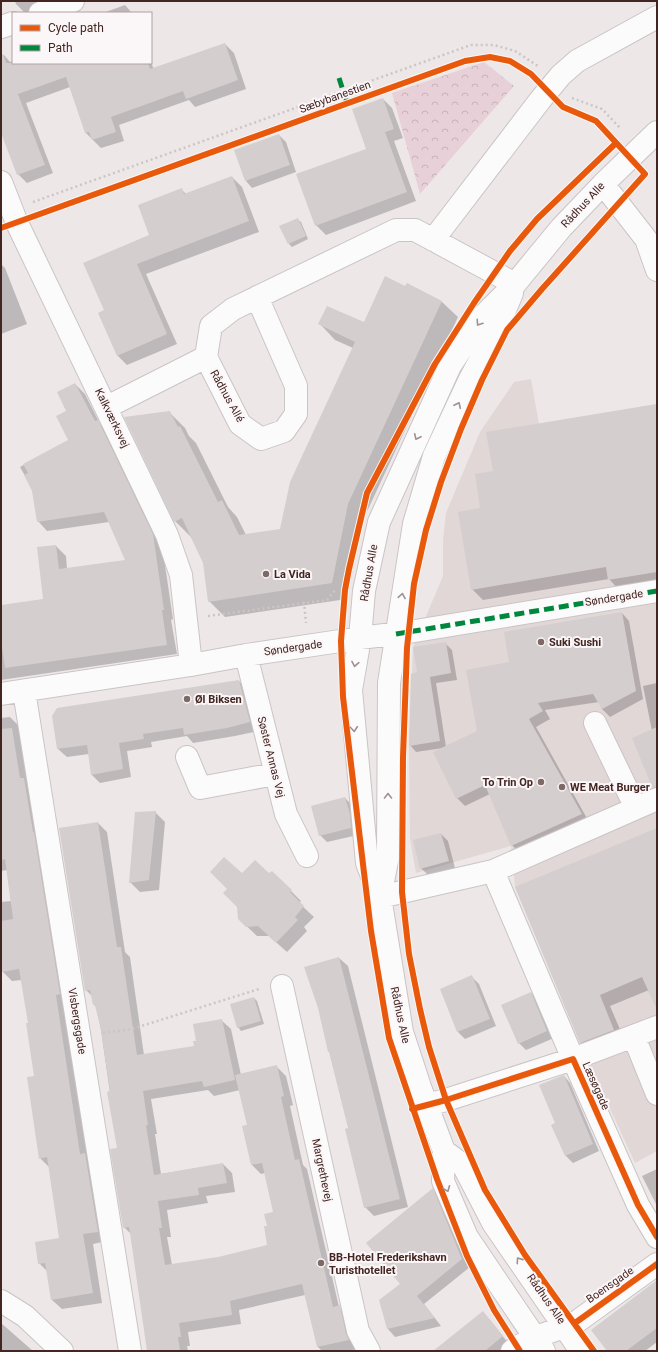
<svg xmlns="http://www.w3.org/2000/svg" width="658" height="1352" viewBox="0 0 658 1352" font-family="Roboto,sans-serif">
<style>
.built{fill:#e1d7d7}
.park{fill:url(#park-crowns)}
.shadow{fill:#0003;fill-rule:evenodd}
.building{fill:#d4cece}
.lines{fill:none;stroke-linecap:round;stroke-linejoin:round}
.minor-casing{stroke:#cac4c5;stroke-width:24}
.path{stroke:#cec5c5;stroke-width:2.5;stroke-dasharray:2 3;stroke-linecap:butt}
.minor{stroke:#fcfbfc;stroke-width:22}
.quiet{stroke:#00873e;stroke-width:5;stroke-dasharray:10 5;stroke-linecap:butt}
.cycleway-casing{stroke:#fbf6f7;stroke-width:8}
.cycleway{stroke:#e8590c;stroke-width:6}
.oneway{stroke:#a0908f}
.poi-dot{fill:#7e6967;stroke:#fbf6f7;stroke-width:1.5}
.labels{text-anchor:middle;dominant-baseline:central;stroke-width:4;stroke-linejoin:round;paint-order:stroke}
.street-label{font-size:11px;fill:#432522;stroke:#fbf6f7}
.poi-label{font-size:11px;font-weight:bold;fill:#432522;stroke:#fbf6f7;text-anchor:start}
</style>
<defs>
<pattern id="park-crowns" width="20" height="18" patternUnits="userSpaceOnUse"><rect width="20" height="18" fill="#e7d0d8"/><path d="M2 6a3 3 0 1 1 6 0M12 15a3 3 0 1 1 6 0" fill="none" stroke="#c7b2b9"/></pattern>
</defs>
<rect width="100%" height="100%" fill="#ede7e8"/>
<path class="built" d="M531,379L539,424L657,404V1151L635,1163L581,1046L515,887L511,846L416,873L410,839L409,746L413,647L443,576V539L446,513L480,432L514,382Z"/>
<path class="park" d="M484,62L514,86L420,194L392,93Z"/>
<path class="shadow" d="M15,1H58L25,13L16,4Z
M125,5L132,13H103Z
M225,44L234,53L246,89L195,107L189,100L119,125L124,141L101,148L86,133L70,87L26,103L53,173L27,183L18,174L1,131V57L4,55L10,62L13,61V63H151L154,69Z
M383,99L392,108L403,138L394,141L416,201L326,235L316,225L368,149Z
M279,135L286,142L296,172L252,188L246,181Z
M232,177L242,187L259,232L146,274L177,344L127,365L117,355L105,311L150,235L182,190L186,194Z
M297,219L301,222L308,239L292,247L289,244Z
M1,264L5,268L27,324L1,334Z
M407,285L442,302L458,317L363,520L347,599L225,617L209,601L204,563L191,537L175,521L169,412L185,428L189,436L196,443L228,507L237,517L246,535L281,530L353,348L335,340L320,324H364Z
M75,384L85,394L100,424L107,431L162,545L173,619L171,620L177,654L1,680V606L44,600L56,546L66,556L67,569L126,561L109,522L47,531L38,521L33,490L20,467L69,441L67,412Z
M657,405V585L620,591L609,579L483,600L472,589L481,509L494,471Z
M622,613L629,621L643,699L610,717L602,709L599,702L545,710L550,719L536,727L589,822L520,853L512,845L490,794L465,806L457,798L443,748L416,752L410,745L419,673L445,643L452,650L457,680L436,683L446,747L478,732L510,663Z
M239,681L247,690L258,731L235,736L193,743L187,736L151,742L152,747L127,751L131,777L100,783L92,775L89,754L67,757L58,749L53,716Z
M657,683V791L653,787L652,731L643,686Z
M10,717L20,727L107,1241L93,1244L102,1303L62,1309L52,1300L48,1272L39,1263L60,1239L50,1168L40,1158L35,1077L29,1024L22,980L12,981L2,971L1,963V902L11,901L7,870L1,871V718Z
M345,798L352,805L358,835L327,842L320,835Z
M155,812L165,822L159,890L140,892L130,882Z
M98,823L107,832L125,952L130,957L144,1055L195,1047L197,1041L221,1020L231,1029L241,1075L277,1067L286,1076L293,1105L290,1106L303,1165L307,1169L339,1307L348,1315L357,1349L348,1351H322L318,1347L305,1295L239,1310L241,1324L188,1332L190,1346H187L188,1351H148L132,1235L124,1227L118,1149L101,1030L97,1007L94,1005L93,997L86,990ZM208,1090L214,1096L240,1090L248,1126L252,1165L261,1174L265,1173L274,1212L268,1226V1246L218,1258L172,1265L167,1237H171L167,1210L208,1203L206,1196L235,1192L232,1173L223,1164L161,1174L155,1134H157L151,1099Z
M657,829V999L649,990L610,1006L625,1041L592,1053L581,1042Z
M441,834L448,841L455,868L428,875L421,868Z
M242,874L270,875L291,891L301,901L299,903L314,917L304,927L307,931L287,952L269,936H257L239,919Z
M339,958L348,966L408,1207L374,1216L365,1207L349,1129Z
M472,977L479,984L496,1026L465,1039L458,1032L441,990Z
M531,993L538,1000L554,1038L526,1050L519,1043Z
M254,998L257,1001L264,1024L241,1031L238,1027Z
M564,1076L570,1083L599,1151L573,1163L566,1156L552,1126L557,1124Z
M657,1169V1206L642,1176Z
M433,1190L440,1198L470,1267L424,1304L441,1326L395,1337L388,1329L381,1301L401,1285Z
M657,1282V1342L645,1351H608Z
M489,1319L509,1344L500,1351H440Z
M1,1323L33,1351H1Z"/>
<path class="building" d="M225,43L238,80L186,99L183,91L111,117L116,132L92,140L89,132L85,133L66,77L18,94L45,165L17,175L1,133V55L3,54L6,63H148L150,69Z
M383,98L394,129L385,132L407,192L315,226L296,174L366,149L352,109Z
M279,134L290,165L245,181L234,150Z
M232,176L249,221L137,264L167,334L117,356L98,313L104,310L83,263L149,235L138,205L182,188L184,194Z
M298,218L306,236L288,244L279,226Z
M385,276L405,286L407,283L442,301L348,504L332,583L208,602L203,563L182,518L174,522L124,417L170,411L178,427L180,426L218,502L222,500L239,535L280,529L290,482L355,342L318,324L327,306L364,322Z
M75,383L95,421L98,420L153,534L164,610H162L167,645L5,668L1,641V605L43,599L37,547L56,545L59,569L125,560L104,512L37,522L32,491L24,475L28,473L23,464L68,440L56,416L66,411L57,392Z
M657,404V572L608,580L606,567L471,590L458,512L480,508L475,474L493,471L486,432Z
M622,612L636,691L602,709L593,694L538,703L543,711L529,719L582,814L511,846L485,785L456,799L433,752L477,731L466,670L509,662L504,632Z
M446,642L451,673L430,677L440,741L409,746L411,674L417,672L413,647Z
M239,680L250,722L227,728L184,735L183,728L143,734L144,739L119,743L123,769L91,775L87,745L57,749L52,716L57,708Z
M657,727V787H652L632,738Z
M12,728L20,778H24L33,832H34L60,994L56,995L80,1154L85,1153L98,1232L83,1234L93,1293L51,1300L45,1263L38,1264L35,1242L59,1238L47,1157L39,1159L27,1077L34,1076L26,1023H28L19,969L1,972V921L13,919L5,859L1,860V729Z
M345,797L350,814L351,828L319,836L311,806Z
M156,811L149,880L129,883L135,812Z
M98,822L117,947H121L137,1055L194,1046L193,1041H196L193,1024L222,1019L235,1080L204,1087L202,1081L143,1091L148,1125H146L154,1175L223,1163L227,1183L198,1188L199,1195L158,1201L162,1228H159L165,1265L218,1257L267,1245L264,1226H267L264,1214L273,1212L262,1163L251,1165L242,1126L247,1125L235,1075L277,1065L284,1096L281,1097L295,1160L299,1159L333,1307L340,1305L346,1334L349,1340L317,1347L302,1284L230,1301L232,1315L179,1323L181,1337H178L180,1351H147L130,1233L129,1227L123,1228L110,1149L117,1148L107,1092L110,1091L101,1030L95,1005H93L90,990L85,991L59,828Z
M657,828V1010L642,977L600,995L614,1030L580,1043L515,887Z
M441,833L449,861L420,869L413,840Z
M224,857L242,873L255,860L269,873L272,871L292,890L290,892L304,906L295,917L298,920L276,943L258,926L246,927L238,919L237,907L223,893L227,889L210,872Z
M339,957L400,1199L364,1208L345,1129L348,1128L329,1052H328L318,1008L304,967Z
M472,975L490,1019L457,1032L440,989Z
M531,992L547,1031L518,1044L501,1005Z
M254,997L261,1021L237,1028L230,1004Z
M564,1075L593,1144L565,1156L551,1125L555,1123L539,1085Z
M433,1188L462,1259L417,1296L435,1318L387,1329L379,1300L400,1284L366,1243Z
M657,1280V1328L626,1351H607L591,1330Z
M483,1311L503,1336L485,1351H433Z"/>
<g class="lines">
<defs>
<path id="minor" d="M40,13L73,1
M1,27L13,23
M1,182L17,223L167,535L181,575L191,665
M603,184L646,239L657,270
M433,240L541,99L561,75L577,61L657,17
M257,297L296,386V414L284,431L261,439L240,424L206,357L211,326L233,309L396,230H415L515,284
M107,407L206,357
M246,655L286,814L307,856
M24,691L130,1351
M1,694L191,665L246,655L360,638L409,632L657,591
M595,723L636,808
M187,757L200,788L275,774
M493,871L657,799
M380,897L388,856L389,683L414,524L434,456L470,379L498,327L512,293
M380,897L493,871L573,1059L638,1205L657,1237
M282,986L358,1331L369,1351
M634,1037L657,1094
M427,1105L446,1100L573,1059L657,1027
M444,1151L463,1165L493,1223L581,1351
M1,1301L25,1316L62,1351
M512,1351L517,1347L536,1337L575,1323L657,1264
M544,1351L467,1237L443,1181L444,1151L420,1087L402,1032L380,897L367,863L351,690L360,638L364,591L379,522L450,366L483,316L515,284L561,228L603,184L657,132"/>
</defs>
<use href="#minor" class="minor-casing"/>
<path class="path" d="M572,98L602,109L621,129
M33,202L471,45H494L515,51L538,66
M304,602L306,623
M208,616L327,600L335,590
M103,1033L132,1029L259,989"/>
<use href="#minor" class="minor"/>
<path class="quiet" d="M339,78L347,103
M396,634L657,591"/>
<defs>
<path id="cycleway" d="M1,228L465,61L490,57L510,61L531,74L563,107L596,121L645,174L542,289L507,330L482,380L461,429L441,482L426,530L414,584L407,648L403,757L402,892L409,954L420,1009L429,1047L446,1100L485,1190L525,1255L594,1351
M412,1109L446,1100L573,1059L638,1205L657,1237
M575,1323L657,1264
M520,1351L494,1310L467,1256L437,1179L389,1038L371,931L343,697L341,641L345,590L349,569L367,493L435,364L474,303L510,251L537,219L616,143"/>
</defs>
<use href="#cycleway" class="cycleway-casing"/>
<use href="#cycleway" class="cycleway"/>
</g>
<defs><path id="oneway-chevron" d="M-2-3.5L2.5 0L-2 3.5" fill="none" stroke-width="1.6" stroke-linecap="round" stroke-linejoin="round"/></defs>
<g class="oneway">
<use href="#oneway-chevron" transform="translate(479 323) rotate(124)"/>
<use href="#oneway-chevron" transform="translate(458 405) rotate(-65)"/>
<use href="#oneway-chevron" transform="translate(417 437) rotate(115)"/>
<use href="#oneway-chevron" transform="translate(402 596) rotate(-81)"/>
<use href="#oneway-chevron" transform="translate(355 664) rotate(100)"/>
<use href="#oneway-chevron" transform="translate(354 729) rotate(85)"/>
<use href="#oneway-chevron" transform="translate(388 796) rotate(-90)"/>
<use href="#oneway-chevron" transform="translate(447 1189) rotate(68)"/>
<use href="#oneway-chevron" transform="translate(519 1260) rotate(-125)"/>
</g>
<g class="poi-dot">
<circle cx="266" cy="574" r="4"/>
<circle cx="541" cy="642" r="4"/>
<circle cx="187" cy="699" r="4"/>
<circle cx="541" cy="782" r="4"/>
<circle cx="562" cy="787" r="4"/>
<circle cx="321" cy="1263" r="4"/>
</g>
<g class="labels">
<g class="street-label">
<text transform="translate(335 97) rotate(-20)">Sæbybanestien</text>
<text transform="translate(583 205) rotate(-47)">Rådhus Alle</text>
<text transform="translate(227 396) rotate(61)">Rådhus Allé</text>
<text transform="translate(112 418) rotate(64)">Kalkværksvej</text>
<text transform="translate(369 573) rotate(-80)">Rådhus Alle</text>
<text transform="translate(614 598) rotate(-9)">Søndergade</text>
<text transform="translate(293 648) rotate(-8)">Søndergade</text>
<text transform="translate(271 757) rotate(76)">Søster Annas Vej</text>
<text transform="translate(400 1015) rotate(78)">Rådhus Alle</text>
<text transform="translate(77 1021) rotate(81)">Visbergsgade</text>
<text transform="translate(596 1086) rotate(66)">Læsøgade</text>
<text transform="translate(322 1170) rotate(78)">Margrethevej</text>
<text transform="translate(610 1285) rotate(-35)">Boensgade</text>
<text transform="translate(546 1299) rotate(55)">Rådhus Alle</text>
</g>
<g class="poi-label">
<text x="274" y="574">La Vida</text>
<text x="549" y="642">Suki Sushi</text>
<text x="195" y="699">Øl Biksen</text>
<text x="533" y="782" text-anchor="end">To Trin Op</text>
<text x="570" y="787">WE Meat Burger</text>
<text x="329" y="1257">BB-Hotel Frederikshavn<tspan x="329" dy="13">Turisthotellet</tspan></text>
</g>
</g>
<rect width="658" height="1352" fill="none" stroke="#432522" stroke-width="4"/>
<rect x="12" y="12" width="140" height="52" fill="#fbf6f7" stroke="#b1a2a2"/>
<rect x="20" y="25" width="20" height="6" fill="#e8590c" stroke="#b1a2a2"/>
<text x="48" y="32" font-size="12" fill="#432522">Cycle path</text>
<rect x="20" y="45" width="20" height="6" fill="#00873e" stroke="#b1a2a2"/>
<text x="48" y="52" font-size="12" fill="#432522">Path</text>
</svg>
